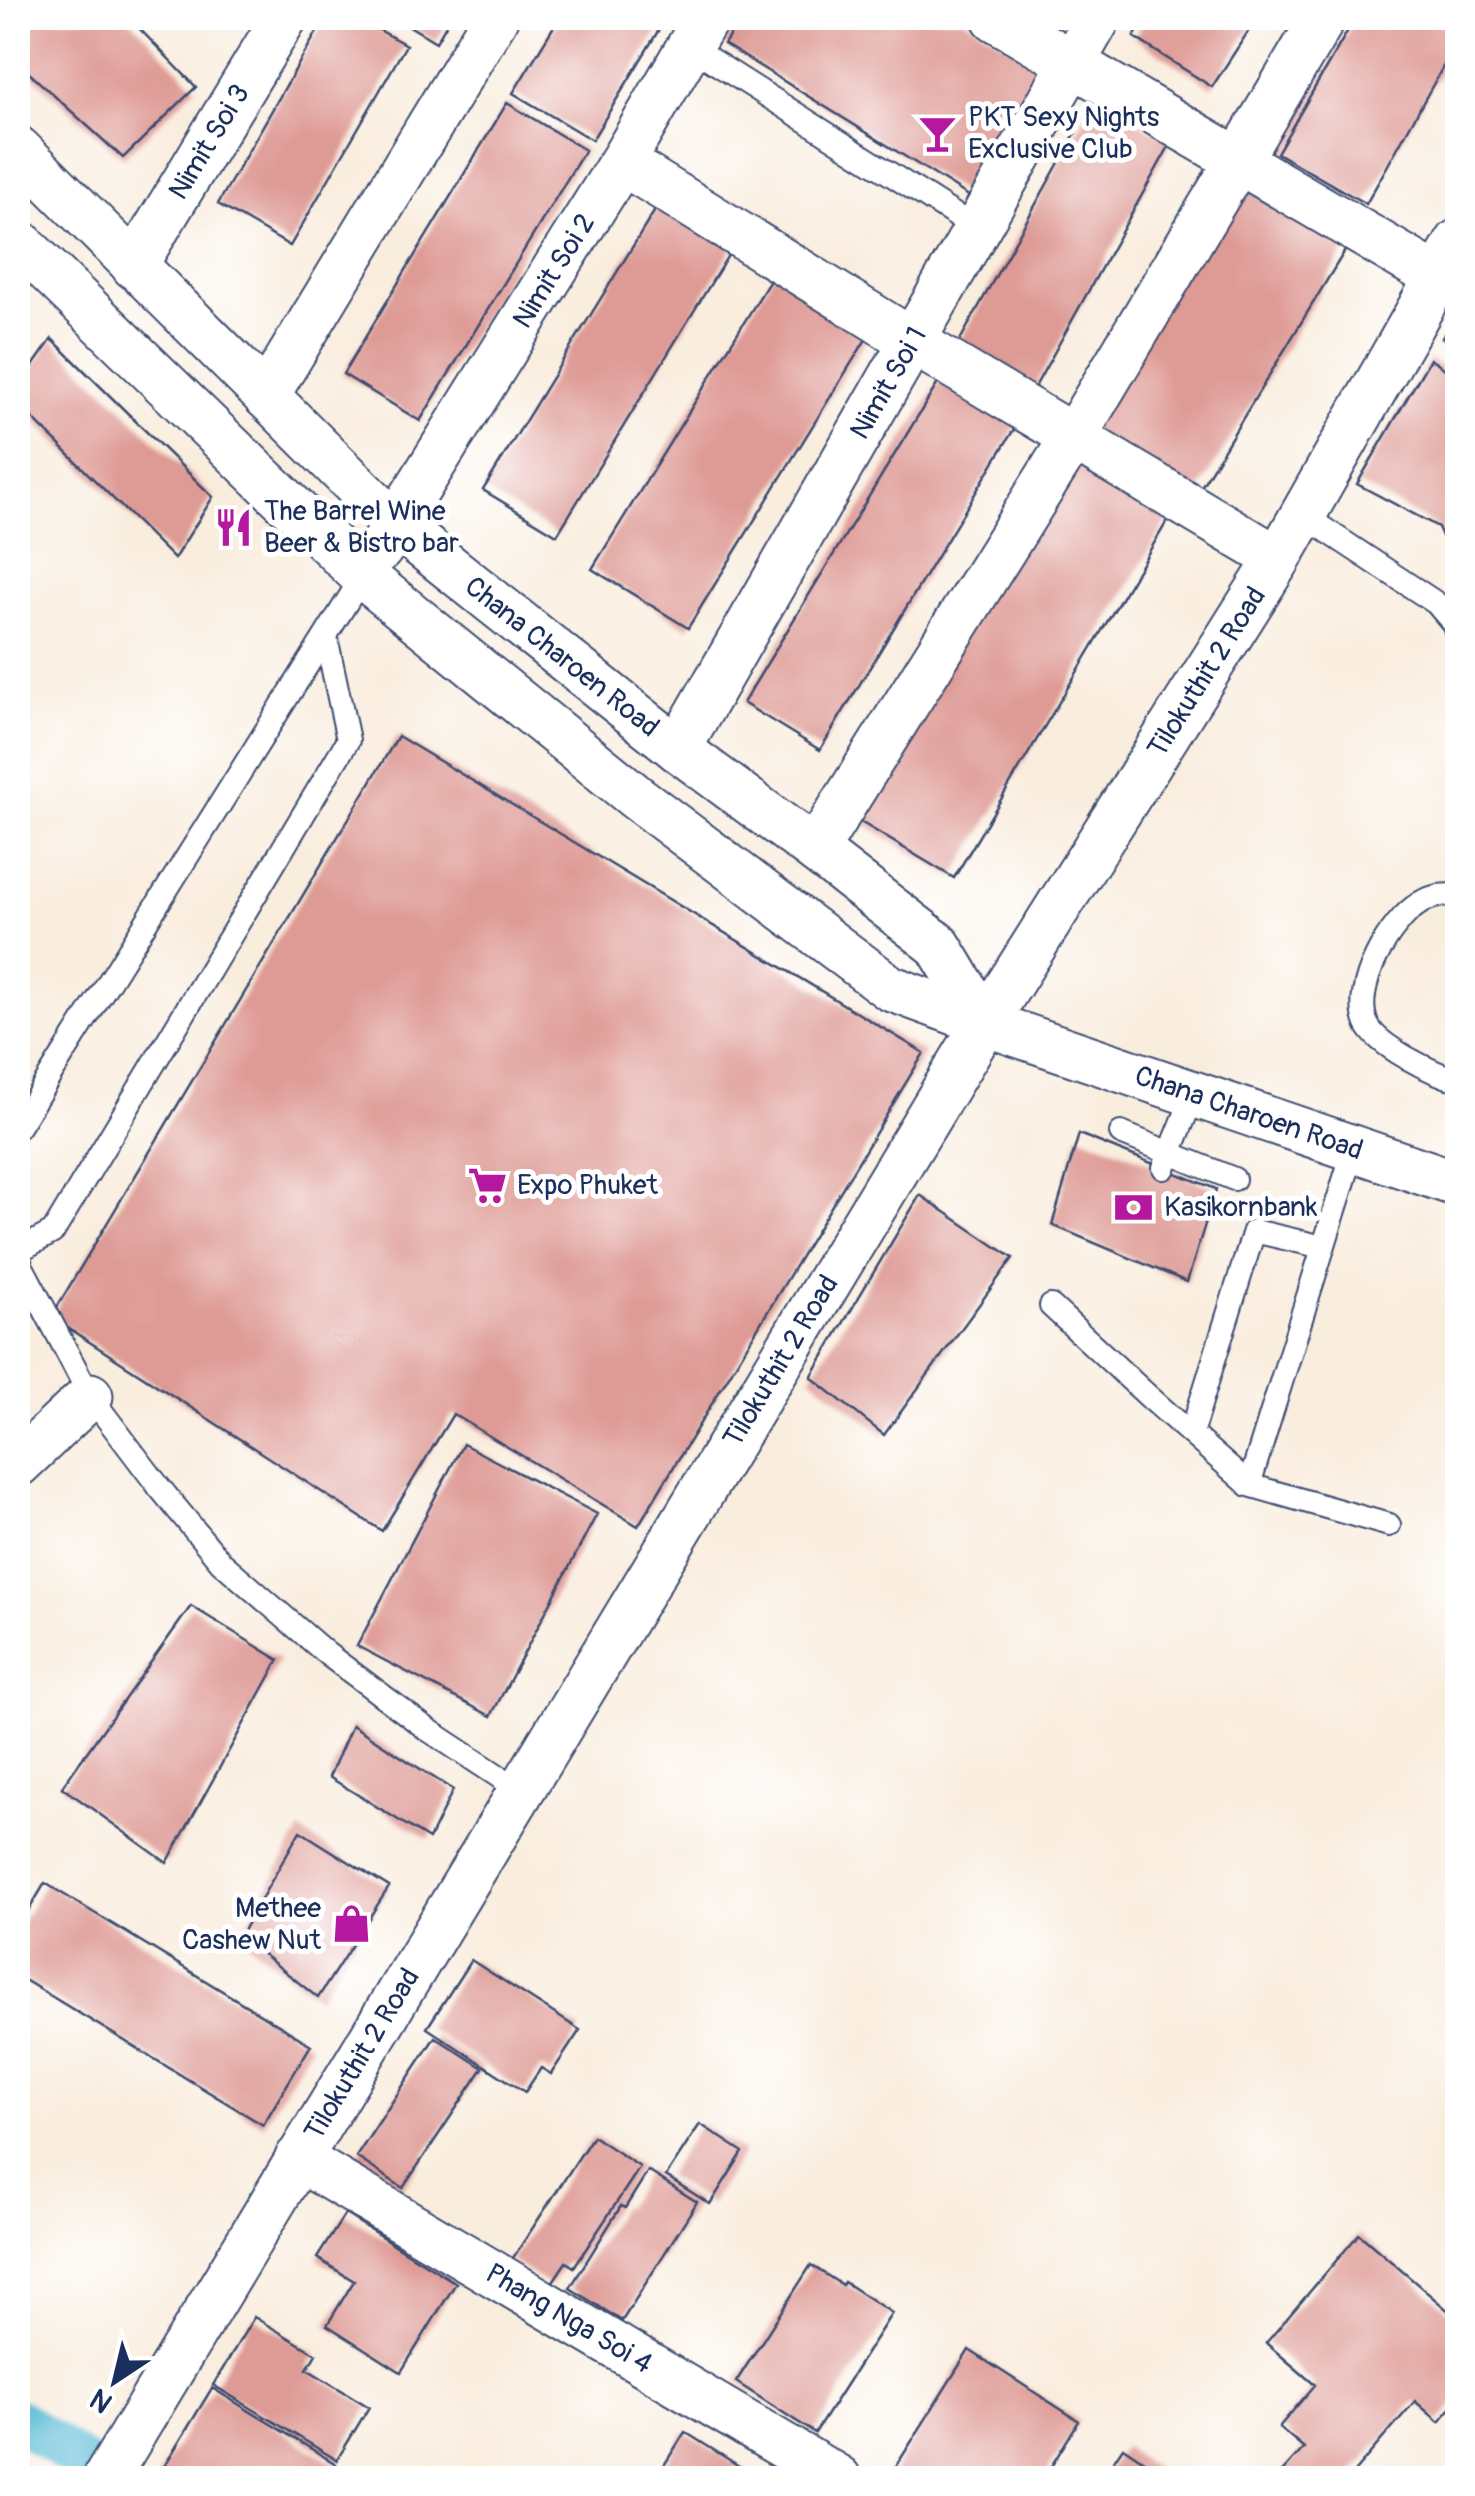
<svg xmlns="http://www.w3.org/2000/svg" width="1475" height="2496" viewBox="0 0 1475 2496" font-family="Pangolin,sans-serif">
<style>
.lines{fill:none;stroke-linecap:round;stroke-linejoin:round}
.canal{stroke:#57bad5;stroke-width:42}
.building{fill:#de9a94}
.service-casing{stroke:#3c4c71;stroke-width:26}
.minor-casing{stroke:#3c4c71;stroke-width:49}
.service{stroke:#fff;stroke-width:22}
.minor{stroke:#fff;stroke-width:45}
.labels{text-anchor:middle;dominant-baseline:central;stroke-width:10;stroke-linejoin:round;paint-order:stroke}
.poi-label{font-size:28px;fill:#1b2f5e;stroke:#fff;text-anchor:start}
.street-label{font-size:28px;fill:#1b2f5e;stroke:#fff}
</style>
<rect width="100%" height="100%" fill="#fff"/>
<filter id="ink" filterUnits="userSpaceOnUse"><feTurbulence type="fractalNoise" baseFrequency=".01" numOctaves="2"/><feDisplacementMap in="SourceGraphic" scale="20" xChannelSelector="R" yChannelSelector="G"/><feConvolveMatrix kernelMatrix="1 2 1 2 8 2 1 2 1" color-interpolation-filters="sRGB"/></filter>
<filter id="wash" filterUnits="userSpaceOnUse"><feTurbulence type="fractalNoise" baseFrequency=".0048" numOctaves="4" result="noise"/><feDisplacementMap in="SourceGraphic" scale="40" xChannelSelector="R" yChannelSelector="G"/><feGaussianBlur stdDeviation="2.25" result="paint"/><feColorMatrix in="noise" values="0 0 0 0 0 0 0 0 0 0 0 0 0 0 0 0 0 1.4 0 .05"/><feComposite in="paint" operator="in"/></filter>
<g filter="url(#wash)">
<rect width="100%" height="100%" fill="#f9edde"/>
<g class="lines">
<path class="canal" d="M18,2420L105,2478"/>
</g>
<g id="blocks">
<path class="building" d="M18,18H129L196,87L123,158L18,63Z
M325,18H358L406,45L290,246L218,204Z
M396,18H450L436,42Z
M559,18H666L592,140L513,93Z
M741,18H963L1047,69L972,198L724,44Z
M1146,18H1257L1212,87L1134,37Z
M1355,18H1458V40L1366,204L1277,153Z
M1095,98L1172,141L1026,403L949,360Z
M507,103L585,150L420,421L343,374Z
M1233,180L1346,249L1195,497L1082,428Z
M665,194L738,239L557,535L483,490Z
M780,264L876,323L688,628L592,569Z
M1458,311V345L1442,338Z
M52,339L213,497L174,559L18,404V387Z
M1430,359L1458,378V572L1438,527L1357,484Z
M949,365L1025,411L820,750L743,703Z
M1072,442L1177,505L954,878L849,815Z
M398,736L924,1053L638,1526L453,1414L382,1531L51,1317Z
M1079,1134L1216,1189L1187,1282L1052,1225Z
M920,1195L1013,1258L884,1435L811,1377Z
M463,1444L597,1514L491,1716L357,1646Z
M191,1606L279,1660L167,1863L62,1787Z
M352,1725L453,1790L429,1839L329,1777Z
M300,1831L389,1887L318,1998L240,1936Z
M45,1883L311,2045L263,2125L18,1976V1928Z
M471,1960L580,2030L551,2074L541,2068L525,2092L427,2028Z
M435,2037L483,2068L403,2188L356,2157Z
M700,2124L743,2152L710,2204L666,2176Z
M593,2136L640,2167L574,2267L566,2262L550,2286L511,2261Z
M648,2171L697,2202L622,2321L570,2288L621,2206L625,2208Z
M345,2214L456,2283L401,2372L327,2325L354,2281L317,2258Z
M1359,2234L1458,2319V2400L1439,2422L1415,2401L1349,2478H1277L1304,2448L1279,2427L1315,2385L1266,2343Z
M811,2265L842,2285L844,2282L892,2313L815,2433L736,2382Z
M254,2317L316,2354L307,2369L369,2407L337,2460L213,2385Z
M969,2350L1079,2421L1044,2478H905L893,2471Z
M212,2388L336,2464L327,2478H157Z
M685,2432L758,2478H656Z
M1123,2447L1169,2478H1102Z"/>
</g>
</g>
<g filter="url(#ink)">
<use href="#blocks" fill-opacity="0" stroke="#3c4c71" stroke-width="2.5"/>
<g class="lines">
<defs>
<path id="service" d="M689,46L977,229
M1303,515L1436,603L1453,623L1458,635
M1458,896C1445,894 1431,896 1420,903C1390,921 1351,988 1367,1024C1377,1046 1434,1074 1458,1080
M18,1127L363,576
M1121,1133L1234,1179
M1164,1168L1194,1094
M18,1251L53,1232L348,740L326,637
M18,1259L90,1396L159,1487L221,1562L327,1654L427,1729L521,1791
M1051,1306L1148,1396L1249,1485L1389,1525
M1191,1434L1254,1231L1323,1247
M1249,1485L1354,1149"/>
<g id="minor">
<path d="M995,18L1437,277"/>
<path id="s1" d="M18,149L395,524L678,749L815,850L938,945L985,1023"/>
<path d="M622,162L912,341L1278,559"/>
<path id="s2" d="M18,241L363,576L636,797L890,988L985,1023L1458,1184"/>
<path id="s3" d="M134,266L284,18"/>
<path d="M266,396L495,18"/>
<path id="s4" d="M380,549L622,162L706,18"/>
<path id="s5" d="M678,749L1098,18"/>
<path d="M815,850L1074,436L1323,18"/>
<path d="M18,1464L90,1396"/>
<path id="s6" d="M298,2158L838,2478"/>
<path id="s7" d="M106,2478L985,1023L1278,559L1458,242"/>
</g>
</defs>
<use href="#service" class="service-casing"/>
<use href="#minor" class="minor-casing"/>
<use href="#service" class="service"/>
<use href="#minor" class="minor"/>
</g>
</g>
<defs>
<symbol id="bar-bare" viewBox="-9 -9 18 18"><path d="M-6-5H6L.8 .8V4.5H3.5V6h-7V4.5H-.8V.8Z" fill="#b5179e" stroke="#fff" stroke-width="2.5" paint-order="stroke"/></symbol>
<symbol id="restaurant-bare" viewBox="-9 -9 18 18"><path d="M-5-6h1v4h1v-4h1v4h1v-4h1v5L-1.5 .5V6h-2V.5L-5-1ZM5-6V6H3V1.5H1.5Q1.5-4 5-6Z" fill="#b5179e" stroke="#fff" stroke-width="2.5" paint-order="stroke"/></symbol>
<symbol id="supermarket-bare" viewBox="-9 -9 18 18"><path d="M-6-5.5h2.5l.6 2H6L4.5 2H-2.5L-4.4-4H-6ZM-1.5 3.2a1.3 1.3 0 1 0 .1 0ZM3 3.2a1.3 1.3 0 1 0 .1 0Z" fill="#b5179e" stroke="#fff" stroke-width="2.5" paint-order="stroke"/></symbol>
<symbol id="bank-bare" viewBox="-9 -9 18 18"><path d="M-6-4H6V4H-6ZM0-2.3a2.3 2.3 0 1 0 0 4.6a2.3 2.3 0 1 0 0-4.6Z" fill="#b5179e" stroke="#fff" stroke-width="2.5" paint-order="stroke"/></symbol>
<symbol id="shop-bare" viewBox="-9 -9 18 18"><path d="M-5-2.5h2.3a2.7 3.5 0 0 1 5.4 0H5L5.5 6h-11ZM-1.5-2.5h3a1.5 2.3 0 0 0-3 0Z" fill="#b5179e" stroke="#fff" stroke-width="2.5" paint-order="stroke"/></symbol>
</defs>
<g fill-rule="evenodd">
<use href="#bar-bare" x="910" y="106" width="55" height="55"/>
<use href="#restaurant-bare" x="206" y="500" width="55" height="55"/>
<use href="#supermarket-bare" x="460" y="1158" width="55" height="55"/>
<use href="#bank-bare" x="1106" y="1180" width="55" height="55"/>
<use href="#shop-bare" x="324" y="1896" width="55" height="55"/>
</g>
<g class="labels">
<g class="poi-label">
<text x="968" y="117">PKT Sexy Nights<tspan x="968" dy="32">Exclusive Club</tspan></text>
<text x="264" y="511">The Barrel Wine<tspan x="264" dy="32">Beer &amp; Bistro bar</tspan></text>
<text x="517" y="1185">Expo Phuket</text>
<text x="1164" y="1207">Kasikornbank</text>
<text x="321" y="1908" text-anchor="end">Methee<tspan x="321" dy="32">Cashew Nut</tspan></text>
</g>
<g class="street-label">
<text stroke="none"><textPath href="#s3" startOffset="145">Nimit Soi 3</textPath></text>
<text stroke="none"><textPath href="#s4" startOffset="328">Nimit Soi 2</textPath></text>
<text stroke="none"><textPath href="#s5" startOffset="422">Nimit Soi 1</textPath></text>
<text stroke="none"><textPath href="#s1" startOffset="745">Chana Charoen Road</textPath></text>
<text stroke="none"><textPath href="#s7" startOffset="2115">Tilokuthit 2 Road</textPath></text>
<text stroke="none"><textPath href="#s2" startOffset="1530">Chana Charoen Road</textPath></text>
<text stroke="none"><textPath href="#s7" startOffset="1305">Tilokuthit 2 Road</textPath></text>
<text stroke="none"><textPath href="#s7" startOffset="495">Tilokuthit 2 Road</textPath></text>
<text stroke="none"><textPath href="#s6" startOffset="315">Phang Nga Soi 4</textPath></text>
</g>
</g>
<rect width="1475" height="2496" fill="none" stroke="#fff" stroke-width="60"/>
<g transform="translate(115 2381) rotate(215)" stroke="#ffffff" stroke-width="8" paint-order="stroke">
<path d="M0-8L18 38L0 25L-18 38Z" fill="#1b2f5e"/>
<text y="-15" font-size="28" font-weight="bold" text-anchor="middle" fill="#1b2f5e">N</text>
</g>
</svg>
